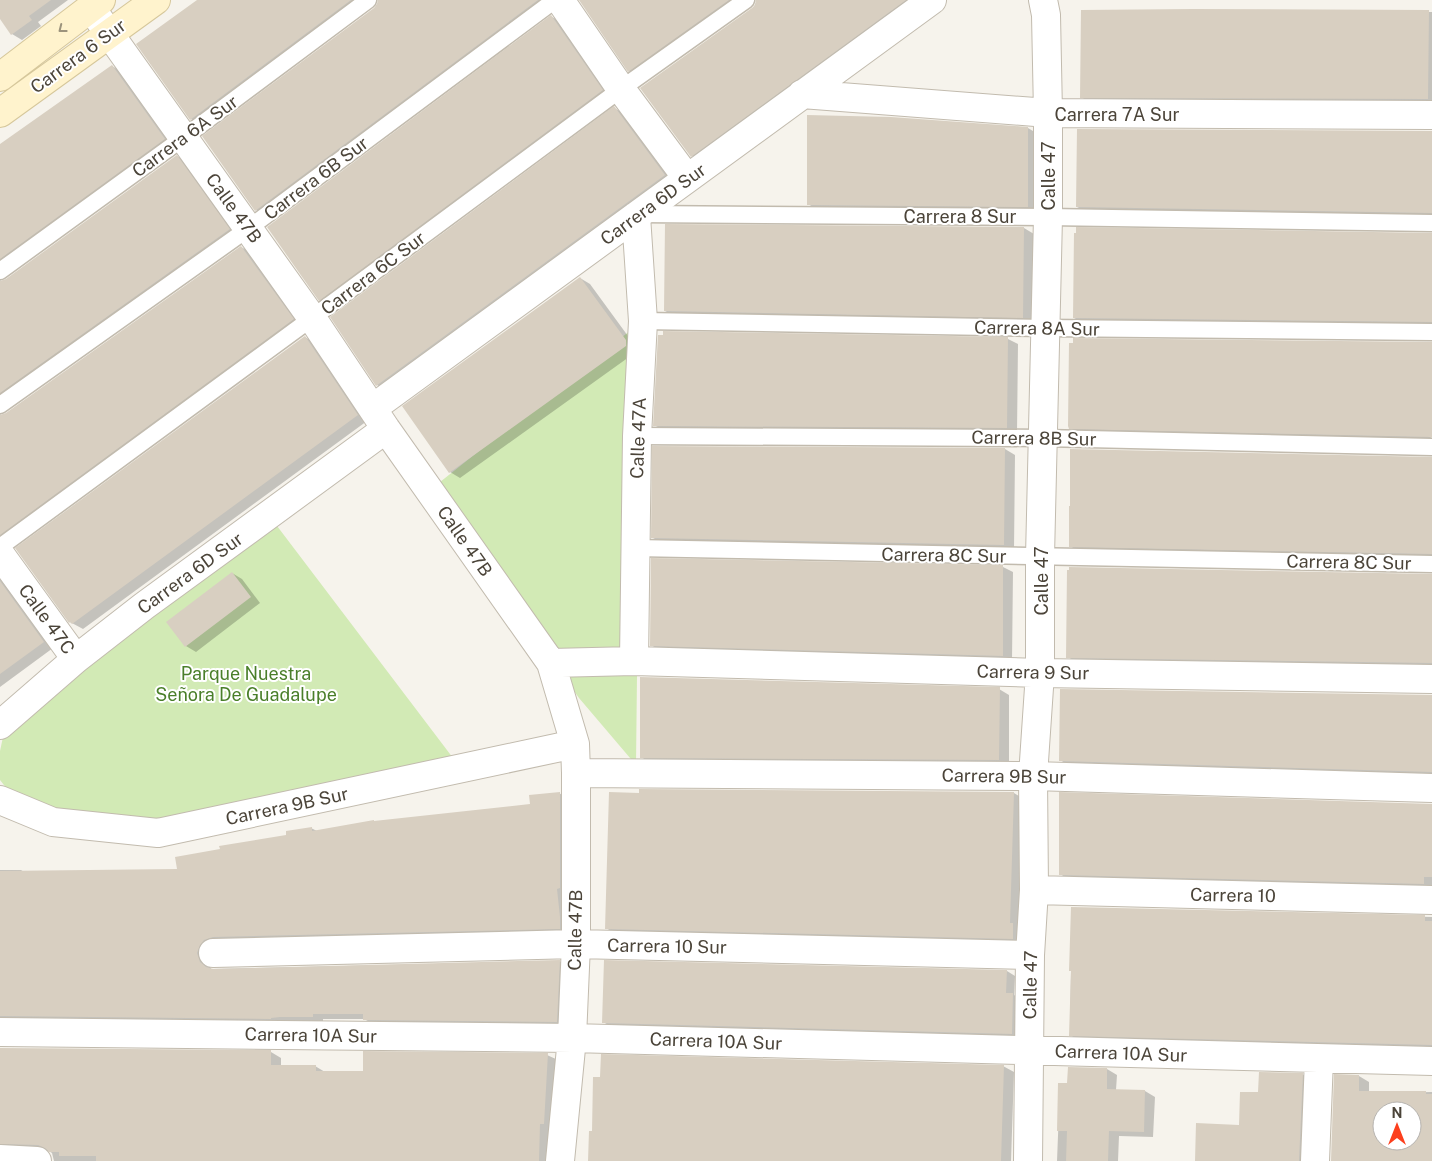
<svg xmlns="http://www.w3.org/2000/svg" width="1432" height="1161" viewBox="0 0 1432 1161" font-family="'Public Sans',sans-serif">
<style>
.green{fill:#d2eab5}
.shadow{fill:#0003;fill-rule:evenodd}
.building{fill:#d8cfc1;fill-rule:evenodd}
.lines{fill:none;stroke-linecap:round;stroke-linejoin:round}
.lane-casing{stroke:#c2bbae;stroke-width:19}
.street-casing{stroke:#c2bbae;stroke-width:30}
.secondary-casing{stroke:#d6c79b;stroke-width:30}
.lane{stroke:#fff;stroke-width:16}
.street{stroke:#fff;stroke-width:28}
.secondary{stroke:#fff3cd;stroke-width:28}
.oneway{stroke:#9c937c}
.labels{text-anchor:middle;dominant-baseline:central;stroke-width:4;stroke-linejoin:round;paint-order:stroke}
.street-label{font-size:18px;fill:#4b4439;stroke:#fff}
.park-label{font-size:18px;fill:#4a7f2a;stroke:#fff}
</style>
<rect width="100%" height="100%" fill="#f6f3ec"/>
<path class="green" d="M641,322L636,765L579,698L430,490Z
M271,518L453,758L158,827L48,819L11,794L0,780V751L3,737L145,609Z"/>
<path class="shadow" d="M0,0H68L38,22L41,26L22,40L12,34L0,17Z
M200,0H369L201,125L191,119Z
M379,0H556L266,216L256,210L375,9Z
M580,0H747L639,77L629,71Z
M757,0H923L702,162L692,156Z
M1193,10L1432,12V104L1091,103L1081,97Z
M552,17L562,22L612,96L330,305L320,300Z
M112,66L122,72L174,145L0,277V146Z
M614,108L625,114L675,181L387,391L377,385L332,317Z
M891,118L1028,128L1038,134V212L818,210L808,204Z
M1432,132V218L1087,212L1077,207Z
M177,156L187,162L239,236L0,412V279L1,282L6,280Z
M1024,228L1034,234L1033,323L675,316L665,311Z
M1432,234V327L1084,323L1074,318Z
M241,247L252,253L303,325L0,548V413L1,416L6,414Z
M580,278L590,284L636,347V352L460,478L450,472Z
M305,337L315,343L367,421L83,629L70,622Z
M1008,339L1018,344L1017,433L665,431L654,425Z
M1432,343V435H1426L1432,438V442L1081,434L1070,428Z
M654,447L1005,449L1015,455L1014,551L663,543L653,538Z
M1432,458V559L1080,552L1070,546Z
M652,560L1003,567L1013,572L1012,661L661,651L651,645Z
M232,573L242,579L260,603L196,652L186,646L168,622Z
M0,574L53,648L0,687Z
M1432,575V668L1078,663L1068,657Z
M999,689L1009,695V765L651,763L641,757Z
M1432,696V777L1070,766L1060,760Z
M559,793L569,799L570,934L207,959L211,969L559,961L570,967L567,1027L375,1025L364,1019H323V1022L0,1027V870H21L24,872L179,870L311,828L317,831L532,805Z
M1014,793L1024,799L1023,944L616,934L606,928Z
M1432,805V889L1070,880L1060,874Z
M1072,908L1432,917V1049L1080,1041L1070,1035Z
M1007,971L1015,976L1014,995L1021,999L1020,1038L612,1027L603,1022Z
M0,1049L271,1052L281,1058V1066H315L325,1072H364L547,1055L558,1060L549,1161H54L52,1153L49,1151L12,1149L0,1151Z
M1003,1066L1014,1072L1011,1161H589Z
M1107,1069L1117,1075L1116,1090L1145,1091L1155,1097L1153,1137L1119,1136L1118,1161H1057L1060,1084L1069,1085Z
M1302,1074L1312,1080L1309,1161H1196L1240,1126L1260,1094Z
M1359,1076L1369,1082V1093L1432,1092V1161H1332ZM1382,1111H1412V1141H1382Z"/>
<path class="building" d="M0,0H51L29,16L32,20L11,35L0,19Z
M197,0H351L190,120L136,44Z
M378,0H538L255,211L202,136L374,8L377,4Z
M579,0H729L628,72Z
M756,0H906L691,157L640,88L752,8L755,5Z
M1193,9L1429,10L1428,99L1080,98L1081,10Z
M551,15L603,90L319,301L267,227Z
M112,65L165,139L0,259V144Z
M614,106L665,175L376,386L330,317Z
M807,115L891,117L1028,127V207L807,205Z
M1077,129L1432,131V213L1076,207Z
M177,155L230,229L0,393V281L6,279Z
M665,224L1024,227L1023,318L664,311Z
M1076,227L1432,233V322L1073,318L1074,233H1076Z
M241,246L294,319L0,535V415L6,413Z
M580,277L626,340V346L449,473L402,406Z
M663,331L1008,337L1007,428L653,426L658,335H663Z
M305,336L358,415L72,624L70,622L69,623L15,548Z
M1073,338L1432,342V437L1069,429L1068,426L1069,343H1073Z
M652,446L1005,448L1004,545L651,538Z
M1070,449L1432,457V554L1069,547V506H1070Z
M651,558L1003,565V656L650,646Z
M1069,567L1432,574V663L1066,658L1067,570H1069Z
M232,572L251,597L185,647L166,622Z
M0,581L44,642L0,674Z
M640,677L1000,687L999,760L640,758Z
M1060,689L1432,695V772L1059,761Z
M639,789L1014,792L1010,923H1013V939L605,929L609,792L639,793Z
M560,792V888L557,889L560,917V929L213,937L204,940L200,945L197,953L200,962L206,967L213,969L560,960L557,1022L363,1020V1014H313V1017H280L271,1018V1019L0,1016V871L177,869L175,857L220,849L219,846L286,835V831L312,827V831L374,820V821L530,804L529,795Z
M1059,792L1432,804V877H1424V884L1059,875Z
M1071,907L1425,915V921H1432V1045L1069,1036L1071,971H1069Z
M604,960L1007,970L1006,993H1013L1012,1034L602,1023Z
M0,1048L271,1050V1065H316V1071H363V1051L548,1053L544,1124H540L539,1161H96V1156H59V1152H49L45,1148L38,1145L0,1144Z
M601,1054L1004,1065L1001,1161H588L589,1131H592L593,1077H600Z
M1068,1067L1107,1068V1089L1145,1090L1144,1132L1109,1131L1108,1161H1066L1067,1131H1057L1058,1083H1067Z
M1259,1072L1303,1073L1299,1161H1195L1196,1123L1239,1125L1240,1092H1258Z
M1334,1074L1359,1075V1091H1426V1094H1432V1161H1331ZM1382,1111H1412V1141H1382Z"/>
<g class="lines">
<defs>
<path id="lane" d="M639,214L1048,217L1432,223
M0,271L183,138L368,0
M643,321L1046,328L1432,332
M0,405L249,228L555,0
M637,436L1043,438L1432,447
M0,547L312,318L621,89L746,0
M635,548L1432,564"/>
<path id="street" d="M560,0L621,89L687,178
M91,8L312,318L386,429L551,663L575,744L576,773V944L572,1038L560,1161
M802,94L1048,113L1432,115
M373,408L932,0
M0,554L76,659
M634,661L637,436L643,321L636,216
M551,663L634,661L1040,673L1432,679
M0,725L76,659L144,606L386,429
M576,773L1033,776L1432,788
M0,800L53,822L158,833L575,744
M1034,890L1432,900
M213,953L576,944L1030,955
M0,1032L572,1038L1432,1061
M0,1159L37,1161
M1028,1161L1030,955L1034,890L1033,776L1040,673V557L1048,217V113L1046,15L1043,0
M1315,1161L1319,1059"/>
<path id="secondary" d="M0,77L101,0
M0,113L156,0"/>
</defs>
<use href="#lane" class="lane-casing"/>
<use href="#street" class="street-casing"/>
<use href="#secondary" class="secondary-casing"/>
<use href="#lane" class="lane"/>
<use href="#street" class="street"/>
<use href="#secondary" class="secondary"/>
</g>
<defs><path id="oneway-chevron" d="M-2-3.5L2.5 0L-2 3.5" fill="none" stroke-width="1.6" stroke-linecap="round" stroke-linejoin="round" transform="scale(1.25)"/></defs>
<use class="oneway" href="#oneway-chevron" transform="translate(62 29) rotate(142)"/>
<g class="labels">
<g class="street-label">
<text transform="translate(78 56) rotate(-36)">Carrera 6 Sur</text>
<text x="1117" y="114">Carrera 7A Sur</text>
<text transform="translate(185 136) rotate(-36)">Carrera 6A Sur</text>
<text transform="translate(1048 176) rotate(-90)">Calle 47</text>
<text transform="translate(316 178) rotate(-37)">Carrera 6B Sur</text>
<text transform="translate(653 204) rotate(-36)">Carrera 6D Sur</text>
<text transform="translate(234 208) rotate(54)">Calle 47B</text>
<text x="960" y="216">Carrera 8 Sur</text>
<text transform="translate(373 273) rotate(-37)">Carrera 6C Sur</text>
<text transform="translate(1037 328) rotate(1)">Carrera 8A Sur</text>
<text transform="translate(638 438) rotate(-88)">Calle 47A</text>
<text transform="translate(1034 438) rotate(1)">Carrera 8B Sur</text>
<text transform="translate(465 541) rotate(55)">Calle 47B</text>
<text transform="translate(944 555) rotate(1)">Carrera 8C Sur</text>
<text transform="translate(1349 562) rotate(1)">Carrera 8C Sur</text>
<text transform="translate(190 573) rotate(-36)">Carrera 6D Sur</text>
<text transform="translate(1041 581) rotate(-90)">Calle 47</text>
<text transform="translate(47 619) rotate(54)">Calle 47C</text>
<text transform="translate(1033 672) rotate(1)">Carrera 9 Sur</text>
<text transform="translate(1004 776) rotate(1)">Carrera 9B Sur</text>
<text transform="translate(287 806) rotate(-12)">Carrera 9B Sur</text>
<text transform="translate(1233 895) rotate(1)">Carrera 10</text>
<text transform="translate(575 930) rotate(-89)">Calle 47B</text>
<text transform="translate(667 946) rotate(1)">Carrera 10 Sur</text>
<text transform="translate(1030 985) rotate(-89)">Calle 47</text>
<text transform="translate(311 1035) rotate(1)">Carrera 10A Sur</text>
<text transform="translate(716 1041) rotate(2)">Carrera 10A Sur</text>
<text transform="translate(1121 1053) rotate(2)">Carrera 10A Sur</text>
</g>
<g class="park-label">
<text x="246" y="673">Parque Nuestra<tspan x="246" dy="21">Señora De Guadalupe</tspan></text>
</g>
</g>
<g transform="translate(1397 1126)"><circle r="24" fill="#ffffff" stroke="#b7b4b0"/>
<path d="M0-4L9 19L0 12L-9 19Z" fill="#fc3f1d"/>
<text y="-8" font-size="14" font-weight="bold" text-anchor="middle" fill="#4b4439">N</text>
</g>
</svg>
